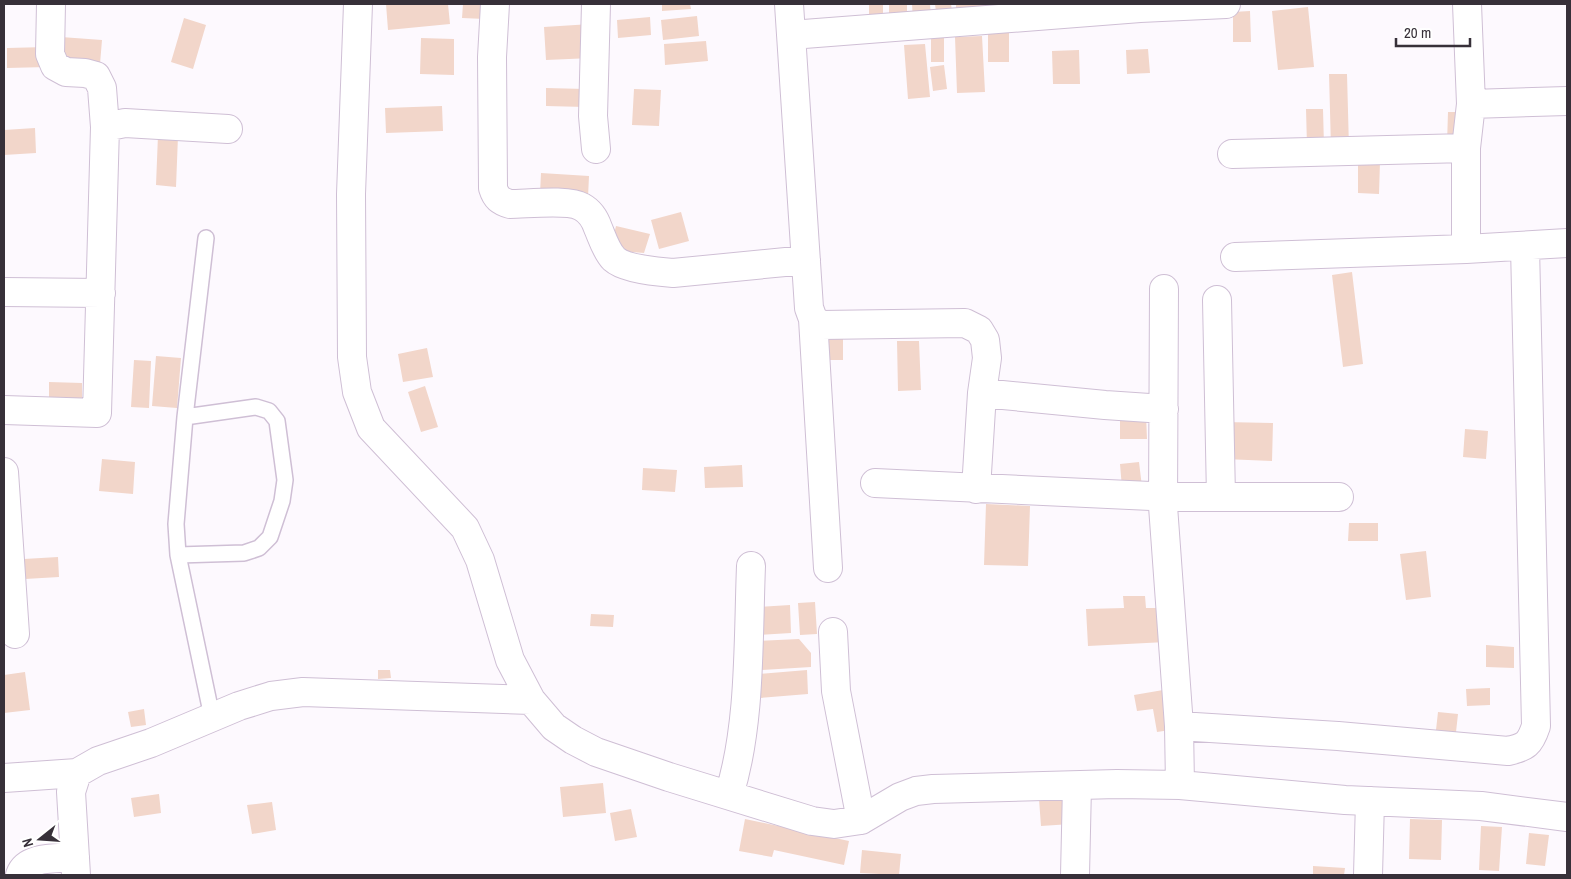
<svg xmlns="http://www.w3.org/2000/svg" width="1571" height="879" viewBox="0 0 1571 879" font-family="'Archivo Narrow',sans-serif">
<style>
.building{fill:#f2d6ca}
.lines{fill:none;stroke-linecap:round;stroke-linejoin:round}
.lane-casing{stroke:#cfbfd5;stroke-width:18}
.street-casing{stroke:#cfbfd5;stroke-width:30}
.lane{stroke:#fff;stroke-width:15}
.street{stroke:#fff;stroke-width:28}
</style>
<rect width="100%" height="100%" fill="#fdf9fe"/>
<path class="building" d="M386,4H448L450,24L388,30Z
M463,4H486L485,19L462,18Z
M662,4H690L691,9L662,11Z
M869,4H883V21H869Z
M889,4H907V18H889Z
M912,4H930L931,19L913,20Z
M935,4H951L952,11L936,12Z
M956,4H999V13L956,14Z
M1308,7L1314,67L1278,70L1272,11Z
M1250,11L1251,42H1233V12Z
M697,16L699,36L663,40L661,20Z
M650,17L651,35L618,38L617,20Z
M184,18L206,25L193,69L171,62Z
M591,24L592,58L546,60L544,27Z
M988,33H1009V62H988Z
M931,36H944V62H931Z
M982,36L985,92L957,93L955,37Z
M61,37L102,40L100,64L60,61Z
M421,38L454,39V75L420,74Z
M706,41L708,61L665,65L664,44Z
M925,44L930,97L908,99L904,45Z
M47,47V67L7,68V48Z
M1148,49L1150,73L1127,74L1126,50Z
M1079,50L1080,84H1053L1052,51Z
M944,65L947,89L933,91L930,67Z
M1329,74H1347L1349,148H1331Z
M546,88L585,89V107L546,106Z
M634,89L661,90L659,126L632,125Z
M442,106L443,131L386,133L385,108Z
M1306,109H1323L1324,146H1307Z
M1448,112H1459L1458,144H1447Z
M35,128L36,153L4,155V130Z
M158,135L178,136L176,187L156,185Z
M1358,161L1380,162L1379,194L1358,193Z
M541,173L589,176L588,197L540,194Z
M681,212L689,241L659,249L651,220Z
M616,226L650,234L644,253L610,250Z
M1352,272L1363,364L1343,367L1332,275Z
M822,338H843V360H822Z
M897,341H919L921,390L898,391Z
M427,348L433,377L403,382L398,354Z
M156,356L181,358L177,408L152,406Z
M134,360L151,361L149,408L131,407Z
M49,382L82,383V401L49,400Z
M425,386L438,427L421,432L408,392Z
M1146,415L1147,439H1120V416Z
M1225,422L1273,423L1272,461L1224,459Z
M1465,429L1488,431L1486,459L1463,457Z
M102,459L135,462L133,494L99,491Z
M1139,462L1142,487L1122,488L1120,464Z
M742,465L743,487L705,488L704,467Z
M643,468L677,470L675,492L642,490Z
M986,504L1030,506L1028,566L984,565Z
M1349,523H1378V541H1348Z
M1426,551L1431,597L1406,600L1400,554Z
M58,557L59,577L25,579L24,559Z
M1123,596H1145L1146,608H1165L1166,642L1088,646L1086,609L1124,608Z
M815,602L817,634L800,635L798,603Z
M790,605L791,633L758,635L756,607Z
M591,614L614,615L613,627L590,626Z
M799,639L811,653V667L761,670L759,641Z
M1486,645L1514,647V668L1486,667Z
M378,670H390L391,678L378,679Z
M807,670L808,694L760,698L758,674Z
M25,672L30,710L4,713V675Z
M1490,688V705L1467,706L1466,689Z
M1169,689L1177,729L1157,732L1153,709L1137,711L1134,695Z
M144,709L146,725L131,727L128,712Z
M1438,712L1458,714L1455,741L1435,739Z
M603,783L606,813L563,817L560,787Z
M159,794L161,813L134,817L131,798Z
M1070,798L1071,824L1041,826L1039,799Z
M272,802L276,830L252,834L247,805Z
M631,809L637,837L615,841L610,813Z
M745,819L849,841L844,865L774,850L772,857L739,851Z
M1410,819L1442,820L1441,860L1409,859Z
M1481,826L1502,827L1499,871L1479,870Z
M1529,833L1549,835L1545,866L1526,864Z
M862,850L901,854L899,875L860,873Z
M1313,866L1345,868L1344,875H1313Z"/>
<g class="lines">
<defs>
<path id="lane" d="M206,238L185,417L176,524L178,555L212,717
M178,555L244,553L259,548L270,537L282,501L285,480L277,421L269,411L256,407L185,417"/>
<path id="street" d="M51,4L50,54L55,66L66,72L85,73L96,76L102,88L105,127
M495,4L492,57L493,188C496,198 500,201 510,204C527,204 569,199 582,207C591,212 595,219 598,228C602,237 606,251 614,259C625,269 658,272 673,273L806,260
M596,4L593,116L596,149
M789,4L809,308L813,319L821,325L965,323L979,330L985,340L987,358L982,393L976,489
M1467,4L1471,104L1466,148V249L1567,243
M791,35L1140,8L1226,4
M1471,104L1567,101
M1232,154L1466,148
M1235,257L1466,249
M1164,289L1163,506L1179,726L1180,785
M4,292L101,293
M1217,300L1221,497
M813,319L828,568
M982,393L1105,405L1164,409
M4,410L97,413L105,127L125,123L228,129
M4,472L15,634
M875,483L1172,497H1339
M833,632L836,691L861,820
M531,700L554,727L573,740L596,752L669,777L812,821L834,824L861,820L900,797L916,791L933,789L1117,784L1180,785L1345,800L1481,806L1567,817
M1179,726L1338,736L1508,751C1526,747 1530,744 1536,726L1525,247
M4,778L77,773
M729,795C751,725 748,640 751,566
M20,875C27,855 58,859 75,857
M76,875L71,792L77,773L98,761L151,743L239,706L271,696L303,692L531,700L510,660L480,560L465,528L371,428L357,392L352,357L351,194L358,4
M1075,875L1077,786
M1368,875L1370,801"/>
</defs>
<use href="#lane" class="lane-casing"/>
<use href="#street" class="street-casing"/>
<use href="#lane" class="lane"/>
<use href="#street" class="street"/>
</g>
<rect width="1571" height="879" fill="none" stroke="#373039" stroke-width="10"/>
<g transform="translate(40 839) rotate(253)" stroke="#ffffff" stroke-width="4" paint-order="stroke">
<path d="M0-4L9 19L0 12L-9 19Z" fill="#373039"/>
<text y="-8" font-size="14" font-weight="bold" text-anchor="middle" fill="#373039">N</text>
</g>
<path d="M1396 38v8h74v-8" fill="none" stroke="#373039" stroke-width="2.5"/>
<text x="1404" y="38" font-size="15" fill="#373039" stroke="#ffffff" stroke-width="4" paint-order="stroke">20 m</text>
</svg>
